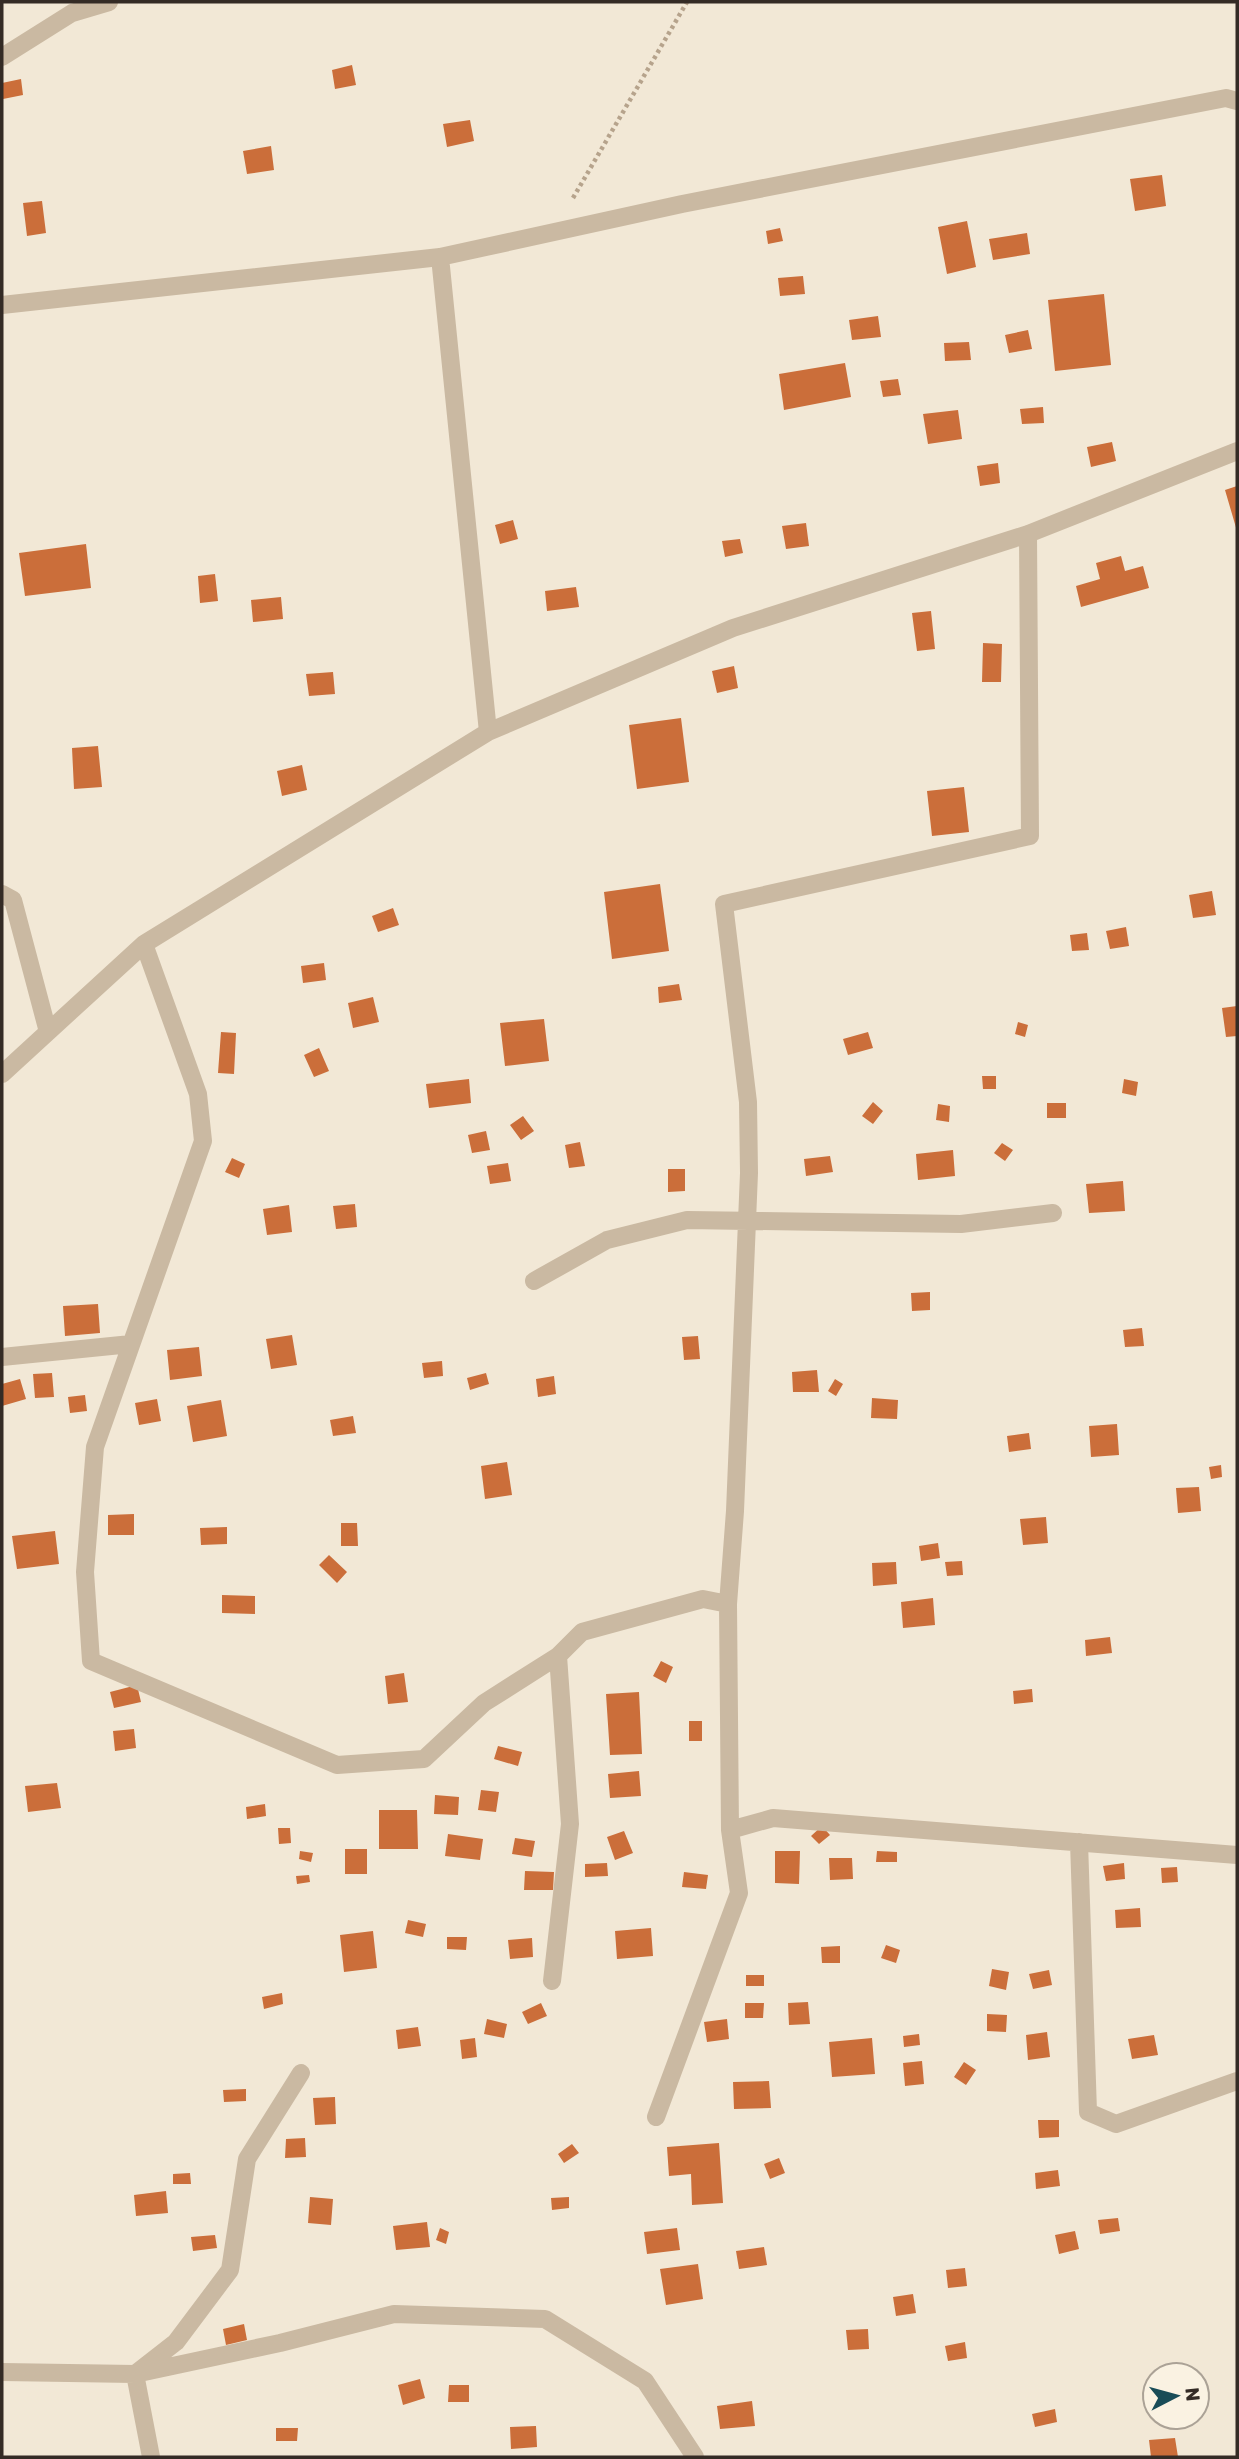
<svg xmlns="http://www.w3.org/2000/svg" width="1239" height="2459" viewBox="0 0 1239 2459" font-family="Rubik,sans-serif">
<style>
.building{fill:#cb6e3a}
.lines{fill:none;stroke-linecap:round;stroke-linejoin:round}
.path{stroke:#b6a38c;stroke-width:4.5;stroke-dasharray:3.5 3.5;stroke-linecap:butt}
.minor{stroke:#cab9a2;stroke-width:18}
</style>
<rect width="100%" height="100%" fill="#f2e8d6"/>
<path class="building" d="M352,65L356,85L335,89L332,70Z
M21,79L23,95L3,99L2,83Z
M470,120L474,141L447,147L443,124Z
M271,146L274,170L247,174L243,151Z
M1162,175L1166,206L1135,211L1130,179Z
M42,201L46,233L27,236L23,203Z
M967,221L976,267L947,274L938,227Z
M780,228L783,241L768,244L766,231Z
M1027,233L1030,254L993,260L989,239Z
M803,276L805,294L780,296L778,278Z
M1104,294L1111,365L1055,371L1048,300Z
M878,316L881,337L852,340L849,320Z
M1028,330L1032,349L1009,353L1005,335Z
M969,342L971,360L945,361L944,343Z
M845,363L851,397L784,410L779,374Z
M898,379L901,395L883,397L880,381Z
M1043,407L1044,423L1022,424L1020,409Z
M958,410L962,439L928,444L923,414Z
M1112,442L1116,461L1091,467L1087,447Z
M998,463L1000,483L980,486L977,466Z
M1237,486V531L1225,490Z
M513,520L518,539L500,544L495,525Z
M806,523L809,546L786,549L782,526Z
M740,539L743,553L725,557L722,541Z
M86,544L91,588L25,596L19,553Z
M1121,556L1125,571L1143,566L1149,588L1081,607L1076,586L1100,579L1096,563Z
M215,574L218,601L200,603L198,576Z
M576,587L579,607L547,611L545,591Z
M281,597L283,619L253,622L251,600Z
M931,611L935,649L917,651L912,613Z
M983,643L1002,644L1001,682H982Z
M734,666L738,688L717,693L712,671Z
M333,672L335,694L309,696L306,674Z
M681,718L689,782L637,789L629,725Z
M98,746L102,787L74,789L72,748Z
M302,765L307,790L282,796L277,771Z
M964,787L969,832L932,836L927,791Z
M660,884L669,951L612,959L604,892Z
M1212,891L1216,915L1193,918L1189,895Z
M393,908L399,925L378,932L372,916Z
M1126,927L1129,946L1110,949L1106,931Z
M1087,933L1089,950L1072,951L1070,935Z
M324,963L326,980L303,983L301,966Z
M679,984L682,1000L659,1003L658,987Z
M373,997L379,1022L353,1028L348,1003Z
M1237,1006V1036L1226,1037L1222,1008Z
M544,1019L549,1061L505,1066L500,1023Z
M1018,1022L1028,1025L1025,1037L1015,1034Z
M221,1032L236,1033L234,1074L218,1073Z
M868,1032L873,1048L848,1055L843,1039Z
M319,1048L329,1071L314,1077L304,1055Z
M982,1076H996V1089H983Z
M469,1079L471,1103L429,1108L426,1084Z
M1124,1079L1138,1082L1136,1096L1122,1093Z
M873,1102L883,1111L873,1124L862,1116Z
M1047,1103H1066V1118H1047Z
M938,1104L950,1106L949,1122L936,1120Z
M523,1116L534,1131L521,1140L510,1125Z
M486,1131L490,1150L472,1153L468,1135Z
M580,1142L585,1166L569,1168L565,1145Z
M1002,1143L1013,1150L1005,1161L994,1153Z
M953,1150L955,1176L918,1180L916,1154Z
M830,1156L833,1172L806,1176L804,1159Z
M232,1158L245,1164L239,1178L225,1172Z
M508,1163L511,1181L490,1184L487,1166Z
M668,1169H685V1191L668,1192Z
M1123,1181L1125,1211L1089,1213L1086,1184Z
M355,1204L357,1227L336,1229L333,1206Z
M289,1205L292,1232L267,1235L263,1209Z
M930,1292V1310L912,1311L911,1293Z
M98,1304L100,1333L65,1336L63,1306Z
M1142,1328L1144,1346L1125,1347L1123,1330Z
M292,1335L297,1365L271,1369L266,1339Z
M698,1336L700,1359L684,1360L682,1337Z
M199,1347L202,1376L170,1380L167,1350Z
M442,1361L443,1376L424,1378L422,1363Z
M817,1370L819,1392H793L792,1372Z
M52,1373L54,1397L35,1398L33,1374Z
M486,1373L489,1384L470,1390L467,1378Z
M554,1376L556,1394L538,1397L536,1379Z
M20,1379L26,1399L2,1406V1384Z
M835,1379L843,1384L836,1396L828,1391Z
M85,1395L87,1411L70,1413L68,1397Z
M872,1398L898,1400L897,1419L871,1418Z
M157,1399L161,1421L139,1425L135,1403Z
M221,1400L227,1436L193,1442L187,1406Z
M353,1416L356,1433L333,1436L330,1420Z
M1117,1424L1119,1455L1091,1457L1089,1426Z
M1029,1433L1031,1449L1009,1452L1007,1436Z
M507,1462L512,1495L485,1499L481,1466Z
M1221,1465L1222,1477L1211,1479L1209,1467Z
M1199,1487L1201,1511L1178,1513L1176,1488Z
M134,1514V1535H108V1515Z
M1046,1517L1048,1543L1023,1545L1020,1519Z
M341,1523H357L358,1546H341Z
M227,1527V1544L201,1545L200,1528Z
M55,1531L59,1564L17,1569L12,1536Z
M938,1543L940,1558L921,1561L919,1546Z
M329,1555L347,1572L337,1583L319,1565Z
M962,1561L963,1575L947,1576L945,1562Z
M896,1562L897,1584L873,1586L872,1563Z
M222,1595L255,1596V1614L222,1613Z
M933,1598L935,1625L903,1628L901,1602Z
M1110,1637L1112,1653L1086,1656L1085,1640Z
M661,1661L673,1667L666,1683L653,1676Z
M404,1673L408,1702L388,1704L385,1676Z
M137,1685L141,1702L114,1708L110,1692Z
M1032,1689L1033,1702L1014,1704L1013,1691Z
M639,1692L642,1754L610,1755L606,1694Z
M689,1721H702V1741H689Z
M134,1729L136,1748L115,1751L113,1731Z
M498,1746L522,1752L518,1766L494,1759Z
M639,1771L641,1796L610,1798L608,1774Z
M57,1783L61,1808L28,1812L25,1786Z
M481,1790L499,1792L496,1812L478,1810Z
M435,1795L459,1797L458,1815L434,1814Z
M265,1804L266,1816L247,1819L246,1807Z
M379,1810H417L418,1849H379Z
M822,1826L830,1835L819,1844L811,1836Z
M278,1828H290L291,1843L279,1844Z
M624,1831L633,1853L615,1860L607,1837Z
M448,1834L483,1839L480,1860L445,1856Z
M515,1838L535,1841L532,1857L512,1854Z
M345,1849H367V1874H345Z
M300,1851L313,1853L311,1862L299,1859Z
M775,1851H800L799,1884L775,1883Z
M877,1851L897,1852V1862H876Z
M829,1858H852L853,1879L830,1880Z
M607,1863L608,1876L585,1877V1864Z
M1124,1863L1125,1879L1106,1881L1103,1866Z
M1177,1867L1178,1882L1162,1883L1161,1868Z
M525,1871L554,1872L553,1890H524Z
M684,1872L708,1875L706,1889L682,1887Z
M309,1875L310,1882L297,1884L296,1876Z
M1140,1908L1141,1927L1116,1928L1115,1910Z
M408,1920L426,1924L423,1937L405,1933Z
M651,1928L653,1956L617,1959L615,1931Z
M373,1931L377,1968L344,1972L340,1935Z
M447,1937H467L466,1950L447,1949Z
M532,1938L533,1957L510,1959L508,1940Z
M886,1945L900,1950L896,1963L881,1958Z
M840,1946V1963H822L821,1947Z
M992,1969L1009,1972L1006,1990L989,1986Z
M1049,1970L1052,1985L1033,1989L1029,1974Z
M746,1975H764V1986H746Z
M282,1993L283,2004L264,2009L262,1997Z
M808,2002L810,2024L789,2025L788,2003Z
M541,2003L547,2016L528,2024L522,2012Z
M745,2003H764L763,2018H745Z
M987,2014L1007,2015L1006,2032L987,2031Z
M487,2019L507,2024L504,2038L484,2034Z
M727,2019L729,2039L707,2042L704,2022Z
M418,2027L421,2046L398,2049L396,2030Z
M1047,2032L1050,2057L1028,2060L1026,2035Z
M919,2034L920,2045L904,2047L903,2036Z
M1154,2035L1158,2055L1132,2059L1128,2039Z
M475,2038L477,2057L462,2059L460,2040Z
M872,2038L875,2074L832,2077L829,2042Z
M922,2061L924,2084L905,2086L903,2063Z
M964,2062L976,2070L966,2085L954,2077Z
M769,2081L771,2108L734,2109L733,2082Z
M246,2089V2101L224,2102L223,2090Z
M335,2097L336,2124L315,2125L313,2098Z
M1038,2120H1059V2137L1039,2138Z
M305,2138L306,2157L285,2158L286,2139Z
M719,2143L723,2203L692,2205L691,2174L669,2176L667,2147Z
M572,2144L579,2153L564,2163L558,2154Z
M779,2158L785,2173L770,2179L764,2164Z
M1058,2170L1060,2186L1036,2189L1035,2173Z
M190,2173L191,2184H173V2174Z
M166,2191L168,2213L136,2216L134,2195Z
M310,2197L333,2199L331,2225L308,2223Z
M569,2197V2208L552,2210L551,2198Z
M1118,2218L1120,2231L1100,2234L1098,2220Z
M427,2222L430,2247L396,2250L393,2226Z
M440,2228L449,2232L446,2244L436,2240Z
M677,2228L680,2250L647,2254L644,2232Z
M1075,2231L1079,2249L1059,2254L1055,2235Z
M215,2235L217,2248L193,2251L191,2237Z
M764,2247L767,2265L739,2269L736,2251Z
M698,2264L703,2299L666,2305L660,2269Z
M965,2268L967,2286L948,2288L946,2270Z
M913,2294L916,2313L896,2316L893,2297Z
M244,2324L247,2340L226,2345L223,2329Z
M868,2329L869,2349L848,2350L846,2330Z
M965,2342L967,2358L948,2361L945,2346Z
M420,2379L425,2398L403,2405L398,2385Z
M449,2385H469V2402H448Z
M752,2401L755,2426L720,2429L717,2406Z
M1055,2409L1057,2422L1035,2427L1032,2414Z
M536,2426L537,2447L511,2449L510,2427Z
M276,2428H298L297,2441H276Z
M1175,2438L1178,2457H1151L1149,2440Z"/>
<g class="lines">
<path class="path" d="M573,198L687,2"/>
<path class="minor" d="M2,57L72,13L109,2
M440,257L488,732
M2,305L440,257L682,204L1226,98L1237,101
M2,894L13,900L48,1032
M144,944L198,1094L203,1141L95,1447L85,1572L91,1661L337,1765L424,1759L484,1703L558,1656
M2,1074L144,944L488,732L733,628L1028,534L1237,451
M534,1281L607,1240L687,1220L961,1224L1053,1213
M2,1357L131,1344
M730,1830L773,1818L1237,1855
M1079,1842L1088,2112L1116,2124L1237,2081
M552,1981L570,1824L558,1656L582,1632L703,1599L728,1604
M656,2117L739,1893L730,1830L728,1604L735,1511L749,1173L748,1102L724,904L1030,836L1028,534
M2,2372L135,2374L280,2343L394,2314L545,2319L645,2381L695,2457
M151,2457L135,2374L176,2342L230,2270L247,2159L301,2073"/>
</g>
<rect width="1239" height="2459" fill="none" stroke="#342b25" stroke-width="7"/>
<g transform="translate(1176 2396) rotate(84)"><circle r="33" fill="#faf2e2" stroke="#aba296" stroke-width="2"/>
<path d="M0-5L12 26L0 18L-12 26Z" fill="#194c57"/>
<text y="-10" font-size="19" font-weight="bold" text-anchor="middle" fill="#342b25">N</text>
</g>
</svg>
